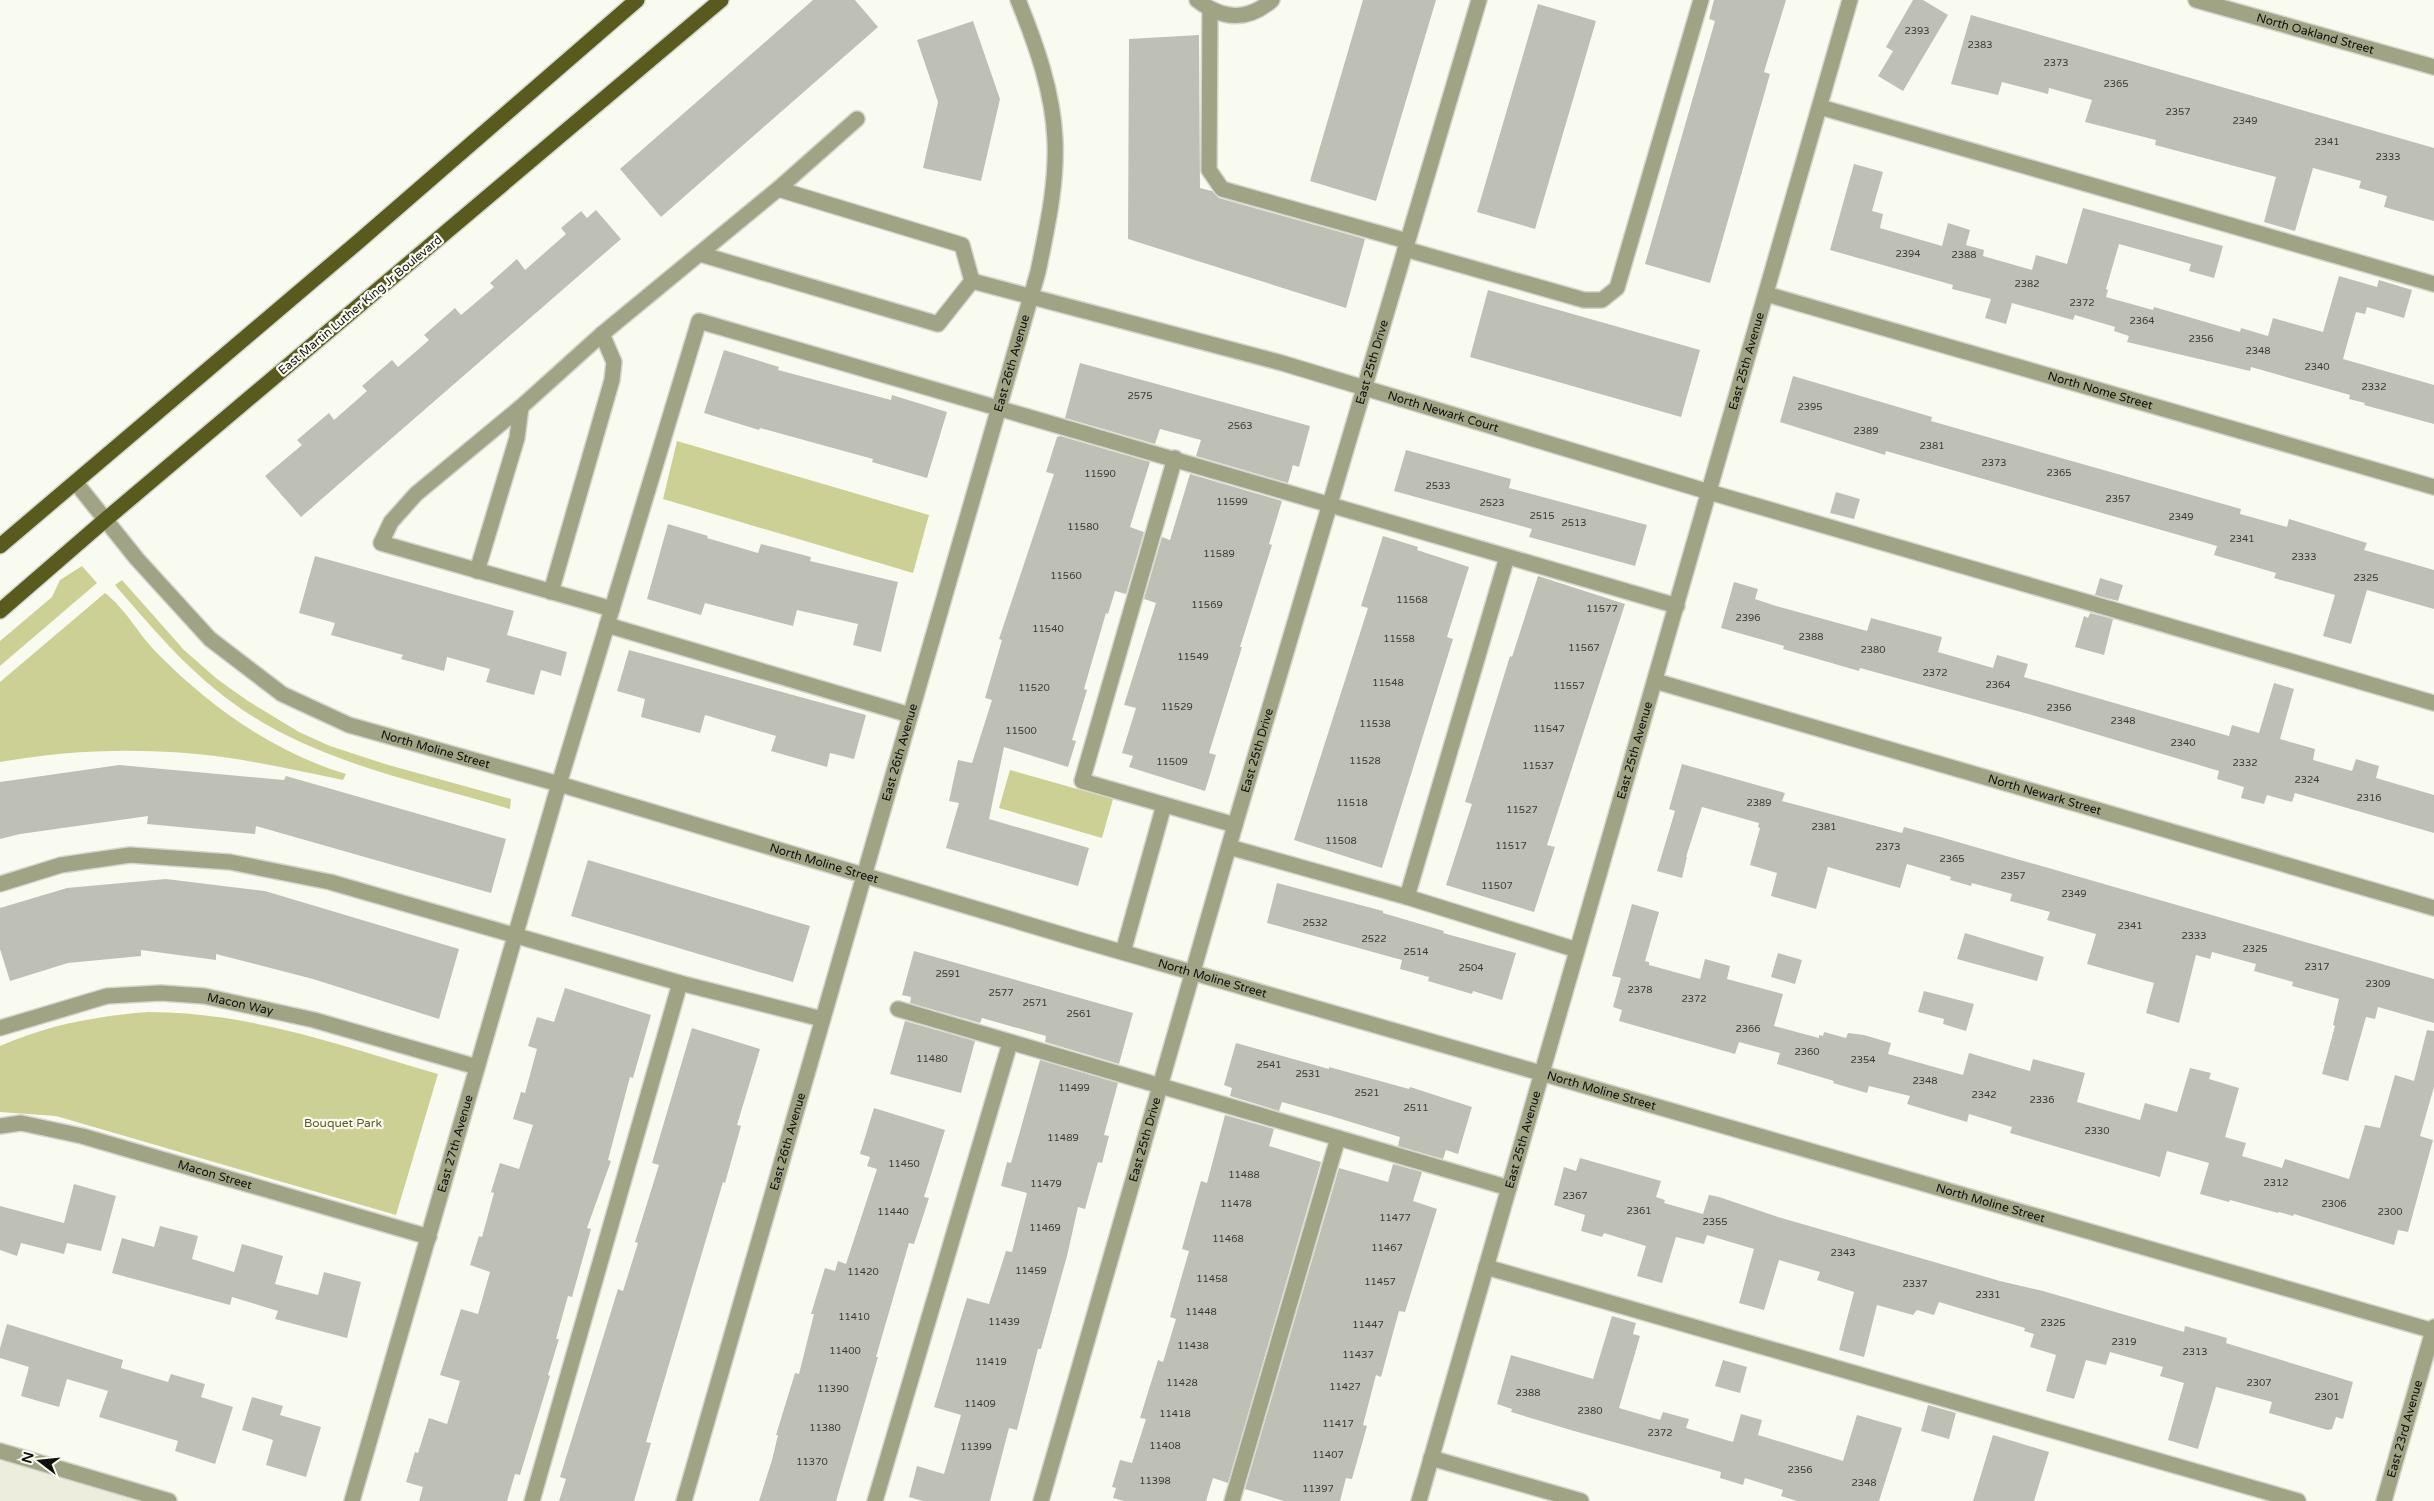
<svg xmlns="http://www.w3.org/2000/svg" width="2434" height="1501" viewBox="0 0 2434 1501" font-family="'Varela Round',sans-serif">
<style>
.built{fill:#eceddc}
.green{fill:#ccd094}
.building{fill:#bfc0b5}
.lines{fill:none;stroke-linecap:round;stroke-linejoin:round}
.minor-casing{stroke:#d4d5cc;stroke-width:18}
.major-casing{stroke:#d4d5cc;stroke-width:18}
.minor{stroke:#a0a384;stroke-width:15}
.major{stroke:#595b1e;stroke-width:15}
.labels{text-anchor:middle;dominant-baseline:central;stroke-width:4.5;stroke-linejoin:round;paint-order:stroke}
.number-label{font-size:10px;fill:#3b3b36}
.street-label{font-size:12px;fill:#0f0f0c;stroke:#fafbf0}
.park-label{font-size:12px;fill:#585a24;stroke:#fafbf0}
</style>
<rect width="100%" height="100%" fill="#fafbf0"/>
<path class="built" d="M0,1461L138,1501H0Z"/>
<path class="green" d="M677,441L929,515L913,573L663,499Z
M82,566L97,583L0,666V641L52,597L60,580Z
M122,580L184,650L217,679L248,701L299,732L330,746L385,764L511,799L510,809C423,783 330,765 252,716C198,682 157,634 115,585Z
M105,593C125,608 139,635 157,653C209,706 273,752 346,774L343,780C303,772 264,763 223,757C150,747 72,749 0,762V682Z
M1010,770L1113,799L1102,838L999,808Z
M148,1012C250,1012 342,1046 438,1074L396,1215L56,1116L0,1112V1046C47,1025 97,1016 148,1012Z"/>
<path class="building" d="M813,0H855L878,27L661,217L620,169Z
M1363,0H1436L1376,201L1310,181Z
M1714,0H1786L1764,72L1770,74L1710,283L1645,264L1715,21L1709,19Z
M1913,0H1923L1948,15L1903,91L1878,76L1893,51L1886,47Z
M1538,4L1596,21L1535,229L1477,212Z
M1971,15L2434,148V221L2384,207L2387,196L2359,188L2361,181L2313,168L2295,231L2264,222L2276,177L2155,145L2156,140L2085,122L2092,100L2049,88L2048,94L2002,82L1998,95L1951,84Z
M973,21L1000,99L981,181L923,168L938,102L917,40Z
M1199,35L1200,188L1212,191L1219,198L1365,239L1346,308L1128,239L1129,39Z
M1854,164L1883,172L1872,211L1883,214L1880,228L1942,246L1948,223L1970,230L1966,245L1984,250L1983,256L2032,270L2036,255L2067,264L2083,208L2223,246L2214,278L2189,271L2191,264L2119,244L2106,289L2108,290L2106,297L2153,310L2154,307L2240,332L2241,328L2268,336L2273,318L2323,332L2339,276L2377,287L2379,280L2412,290L2404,318L2367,307L2365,314L2356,312L2343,359L2434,385V424L2364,405L2365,403L2349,399L2350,395L2251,367L2250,371L2127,342L2129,336L2114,331L2115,327L2075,315L2073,320L2012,303L2006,324L1985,318L1991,299L1952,289L1953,285L1830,250Z
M596,210L621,239L301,517L265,476L302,445L297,440L329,413L334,420L367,391L362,386L392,360L398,367L429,340L424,335L455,308L461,315L494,287L490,283L517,259L525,270L566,234L561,228L581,211L587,218Z
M1488,290L1700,350L1681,417L1470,357Z
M724,350L779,367L778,370L891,400L892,395L947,412L927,478L872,462L873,459L760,428L759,430L704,413Z
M1080,363L1310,426L1299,467L1293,465L1288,483L1196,456L1201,440L1160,429L1155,444L1065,418Z
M1793,376L1932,417L1931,421L2241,509L2240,514L2287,527L2289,519L2367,543L2364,550L2434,570V609L2367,590L2351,644L2323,636L2335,595L2274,578L2276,573L2214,555L2217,546L1886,451L1885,455L1780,422Z
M1060,436L1150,462L1130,527L1144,532L1126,594L1115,591L1108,614L1106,613L1084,689L1087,690L1072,740L1076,741L1068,767L1004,747L989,819L1089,848L1078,886L946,848L959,803L949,801L958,760L972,763L992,700L985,698L1002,640L999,639L1054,474L1046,472L1057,437Z
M1406,450L1511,479L1509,488L1647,525L1635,566L1529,537L1532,529L1394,491Z
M1190,474L1282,501L1269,544L1272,545L1240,647H1242L1209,753L1216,755L1205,791L1129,767L1133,756L1122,753L1136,708L1124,705L1156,603L1144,599L1162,537L1170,540Z
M1836,492L1860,499L1854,519L1830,513Z
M668,524L708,536L707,538L758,553L761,544L811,557L810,561L898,582L881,652L853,645L858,624L797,610L793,626L705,603L701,615L647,599Z
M1383,536L1418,547L1417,550L1469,567L1447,637L1453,639L1382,868L1294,840L1368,608L1361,606Z
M315,556L514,611L507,635L567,652L561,676L541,670L534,695L486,682L490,669L447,657L444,671L401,659L403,655L331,635L335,623L299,613Z
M1538,576L1625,604L1547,845L1555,847L1534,912L1446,885L1472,804L1465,802L1510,656L1512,657Z
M2100,578L2123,585L2118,601L2095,595Z
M1734,582L1758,589L1755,599L1776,606L1867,631L1871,618L1942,637L1938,652L1993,668L1997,655L2028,664L2024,677L2229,736L2232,725L2259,733L2274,683L2294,689L2280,739L2315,749L2313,760L2352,771L2356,759L2379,766L2376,778L2434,795V833L2295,793L2292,802L2267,795L2264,804L2241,798L2244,787L2217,779L2219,771L2032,715L1860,668L1859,671L1783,649L1784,646L1721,628Z
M2090,613L2113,619L2104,655L2075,647L2084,616L2088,618Z
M629,650L866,715L854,759L830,753L827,767L771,751L776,736L705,715L700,733L641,717L645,699L617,691Z
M1682,764L1785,793L1782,801L1902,833L1904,827L1937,836L2434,979V1023L2378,1007L2375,1019L2366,1017L2348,1081L2322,1074L2335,1026L2333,1025L2339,999L2292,986L2293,982L2254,971L2256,964L2212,952L2210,959L2196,955L2179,1023L2146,1013L2154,983L2087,964L2096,934L2047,920L2050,912L2010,901L2012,894L1972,883L1971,886L1950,880L1951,877L1907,864L1900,888L1828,867L1816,909L1771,896L1777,873L1750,865L1760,828L1758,827L1759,823L1702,807L1686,857H1687L1682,878L1657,871L1675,811L1669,809Z
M119,765L284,780L286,776L506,839L491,893L256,826L255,834L147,824L148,816L20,834L0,839V782Z
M588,860L810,926L793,982L571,916Z
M166,879L265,891L459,949L439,1019L313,979L216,954V960L141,950V956L68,963L10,981L0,949V908L67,888Z
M1277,883L1383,911V913L1444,931L1443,933L1516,953L1502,1000L1473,991L1472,994L1428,981L1429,977L1400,969L1402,960L1267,923Z
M1632,904L1659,912L1645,961L1649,962V965L1700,979L1705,959L1730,966L1727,979L1783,994L1774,1026L1819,1038V1035L1823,1036L1824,1032L1846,1038L1848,1033L1864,1035L1891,1043L1888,1054L1963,1075L1969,1053L2030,1071L2033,1059L2085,1073L2077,1102L2140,1120L2145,1103L2177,1112L2190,1068L2211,1073L2209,1079L2239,1088L2225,1137L2246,1143L2242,1156L2282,1168L2285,1159L2349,1179L2365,1125L2380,1128L2395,1075L2414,1081L2427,1030L2434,1031V1087L2420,1136L2433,1140L2408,1232L2398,1230L2394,1245L2294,1214L2293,1216L2279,1212L2278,1213L2230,1200L2229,1202L2200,1194L2209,1163L2167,1151L2160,1177L2010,1133L2012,1127L1969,1114L1967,1122L1907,1104L1910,1096L1869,1086L1867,1093L1833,1083L1834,1081L1777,1064L1780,1053L1739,1042L1735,1054L1619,1021L1622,1010L1613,1007L1621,978L1612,976Z
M1965,933L2044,957L2037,981L1957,959Z
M914,951L1133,1013L1119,1064L1045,1042L1046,1036L982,1018L980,1023L910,1003L911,997L902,995Z
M1778,953L1802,960L1795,984L1771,977Z
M565,988L651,1015L633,1078L630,1077L608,1160L611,1161L587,1228L591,1229L572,1297L568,1296L556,1339H559L548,1375L550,1376L520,1475L515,1474L507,1501H419L423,1487L406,1482L415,1452L418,1453L429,1418L447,1424L460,1381L440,1375L461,1309L478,1314L490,1272L470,1265L479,1236L482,1237L494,1193L491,1192L500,1163L519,1169L533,1125L513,1119L521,1092L525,1093L537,1049L528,1046L537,1017L554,1022Z
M1924,991L1974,1004L1966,1031L1943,1024L1944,1019L1918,1012Z
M905,1021L975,1041L961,1093L890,1074Z
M692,1028L760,1049L737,1125L741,1126L725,1183L723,1182L646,1442L651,1443L634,1501H559L566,1479L560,1477L618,1289L623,1291L638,1243L635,1242L659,1165L652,1163Z
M1236,1043L1329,1069V1067L1409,1089L1410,1087L1472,1107L1458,1154L1446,1150L1443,1159L1398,1146L1400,1137L1331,1116L1282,1102L1279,1111L1230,1096L1232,1088L1224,1085Z
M1040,1060L1118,1083L1104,1135L1109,1136L1102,1163L1098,1162L1085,1209L1078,1207L1067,1256L1041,1349H1038L1017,1430L1009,1428L990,1501H923L909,1497L917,1466L944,1474L961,1415L934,1407L967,1298L989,1304L1006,1251L1012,1252L1027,1193L1001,1186L1007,1162L1011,1163Z
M874,1108L945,1130L924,1197L929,1198L914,1244L909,1243L876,1357H878L836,1501H759L772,1460L778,1435H776L795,1373L799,1374L814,1314H811L825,1268L835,1271L838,1261L846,1264L877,1169L867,1166L870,1157L860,1154Z
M1225,1115L1274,1129L1269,1146L1321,1162L1228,1483L1213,1478L1206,1501H1124L1113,1498L1116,1488L1112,1487L1120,1460L1132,1463L1146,1419L1140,1418L1158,1360L1163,1362L1176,1319L1170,1317L1189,1251L1182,1249L1201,1181L1207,1183Z
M1580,1158L1661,1181L1656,1197L1665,1200L1664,1203L1703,1214L1709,1195L1719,1197L1778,1217L2000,1281L2043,1291L2184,1332L2185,1326L2227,1338L2226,1343L2353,1382L2343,1419L2336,1417L2332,1429L2328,1430L2269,1413L2272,1402L2216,1387L2198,1449L2168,1440L2184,1383L2160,1376L2163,1367L2110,1352L2106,1365L2086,1360L2074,1399L2046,1391L2056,1355L2030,1347L2034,1334L2024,1331L2025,1328L1939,1302L1934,1315L1917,1310L1913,1315L1877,1305L1864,1357L1839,1350L1854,1292L1817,1280L1820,1272L1779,1260L1764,1310L1739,1303L1754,1249L1707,1235L1704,1244L1676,1237L1662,1283L1637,1276L1646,1246L1604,1233L1602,1237L1581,1231L1585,1215L1554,1205L1564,1167L1576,1171Z
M1393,1164L1422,1172L1413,1201L1437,1209L1405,1312L1399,1311L1381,1377L1376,1375L1363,1425L1367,1426L1352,1479L1346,1478L1340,1501H1284L1245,1489L1339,1168L1388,1182Z
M74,1184L116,1196L101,1251L67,1243L64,1254L21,1243L17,1256L0,1250V1206L64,1223Z
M160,1226L198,1236L192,1259L234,1272L242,1244L283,1256L275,1284L318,1295L324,1272L361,1282L347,1338L275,1319L278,1311L232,1297L230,1305L112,1273L122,1238L154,1247Z
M1612,1316L1636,1323L1633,1334L1640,1336L1619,1408L1660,1420L1663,1412L1689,1419L1686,1428L1733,1442L1741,1414L1762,1420L1758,1435L1843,1461L1857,1415L1902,1428L1879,1501H1797L1781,1496L1783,1490L1745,1478L1743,1485L1720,1478L1721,1472L1574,1431L1511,1412L1512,1409L1497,1404L1511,1355L1593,1379Z
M7,1324L123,1360L121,1368L168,1382L171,1374L205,1384L201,1397L233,1407L215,1464L175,1451L178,1441L99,1417L108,1391L67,1379L59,1407L21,1396L29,1367L0,1358V1348Z
M1723,1360L1747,1367L1740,1393L1715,1386Z
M252,1397L283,1406L280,1415L321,1427L306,1477L266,1465L273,1440L242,1430Z
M1928,1405L1956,1413L1949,1439L1921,1431Z
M1993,1435L2049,1452L2034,1501H1973Z"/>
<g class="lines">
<defs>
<g id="minor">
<path d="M1197,0C1222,19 1247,22 1272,0"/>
<path id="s1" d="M2196,0L2434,67"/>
<path d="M1210,10L1209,170L1222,189L1407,241"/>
<path d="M1820,107L2434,284"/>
<path d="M778,189L962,245L972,281"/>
<path d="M1405,249L1584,300H1602L1617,288L1701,0"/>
<path d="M700,254L938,324L972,281"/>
<path id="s2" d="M972,281L1282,363L1709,492L2434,703"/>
<path id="s3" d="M1766,294L2434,487"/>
<path d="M1175,458L1082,781L1235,825"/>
<path id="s4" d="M76,483L137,559L210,639L282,694L349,725L559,784L1080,940L2434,1331"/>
<path d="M477,571L517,438L521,407"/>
<path d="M551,592L612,380L614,362L602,334"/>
<path d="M612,609L381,543L391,522L416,494L521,407L602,334L778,189L857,119"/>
<path d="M607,625L910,715"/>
<path id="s5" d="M1655,681L2434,908"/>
<path d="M1229,847L1407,897L1577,950"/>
<path d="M0,884L61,865L130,855L230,862L330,882L680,983L822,1019"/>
<path d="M1407,897L1507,557"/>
<path d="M1123,952L1164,805"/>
<path d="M898,1009L1509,1188"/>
<path id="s6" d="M0,1028L107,996L161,993L204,996L314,1020L477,1067"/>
<path id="s7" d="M0,1126L21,1123L82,1136L429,1237"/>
<path d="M1486,1267L2298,1501"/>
<path d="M0,1451L169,1501"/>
<path d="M1431,1458L1581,1501"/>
<path id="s8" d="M352,1501L559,784L699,321L1677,606"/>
<path d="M532,1501L680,983"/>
<path id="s9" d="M684,1501L1038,272C1047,228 1057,184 1055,140C1053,92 1036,44 1018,0"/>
<path d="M875,1501L1010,1043"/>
<path id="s10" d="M1041,1501L1235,825L1479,0"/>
<path d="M1232,1501L1338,1138"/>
<path id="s11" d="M1419,1501L1850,0"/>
<path id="s12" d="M2384,1501L2434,1327"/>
</g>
<path id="major" d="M0,546L358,242L637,0
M0,611L105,520L721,0"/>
</defs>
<use href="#minor" class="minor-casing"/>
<use href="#major" class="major-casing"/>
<use href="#minor" class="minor"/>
<use href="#major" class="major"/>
</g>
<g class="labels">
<g class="number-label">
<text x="1917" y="31">2393</text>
<text x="1980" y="45">2383</text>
<text x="2056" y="63">2373</text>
<text x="2116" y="84">2365</text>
<text x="2178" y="112">2357</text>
<text x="2245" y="121">2349</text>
<text x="2327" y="142">2341</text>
<text x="2388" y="157">2333</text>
<text x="1908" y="254">2394</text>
<text x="1964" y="255">2388</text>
<text x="2027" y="284">2382</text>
<text x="2082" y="303">2372</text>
<text x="2142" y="321">2364</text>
<text x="2201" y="339">2356</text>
<text x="2258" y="351">2348</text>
<text x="2317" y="367">2340</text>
<text x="2374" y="387">2332</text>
<text x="1140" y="396">2575</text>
<text x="1810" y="407">2395</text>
<text x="1240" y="426">2563</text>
<text x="1866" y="431">2389</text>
<text x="1932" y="446">2381</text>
<text x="1994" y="463">2373</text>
<text x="2059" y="473">2365</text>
<text x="1100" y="474">11590</text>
<text x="1438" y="486">2533</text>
<text x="2118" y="499">2357</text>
<text x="1232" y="502">11599</text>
<text x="1492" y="503">2523</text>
<text x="1542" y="516">2515</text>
<text x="2181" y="517">2349</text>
<text x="1574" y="523">2513</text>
<text x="1083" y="527">11580</text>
<text x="2242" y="539">2341</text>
<text x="1219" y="554">11589</text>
<text x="2304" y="557">2333</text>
<text x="1066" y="576">11560</text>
<text x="2366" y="578">2325</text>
<text x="1412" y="600">11568</text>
<text x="1207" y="605">11569</text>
<text x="1602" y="609">11577</text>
<text x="1748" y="618">2396</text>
<text x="1048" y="629">11540</text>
<text x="1811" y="637">2388</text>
<text x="1399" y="639">11558</text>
<text x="1584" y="648">11567</text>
<text x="1873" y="650">2380</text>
<text x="1193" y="657">11549</text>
<text x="1935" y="673">2372</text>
<text x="1388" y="683">11548</text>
<text x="1998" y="685">2364</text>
<text x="1569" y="686">11557</text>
<text x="1034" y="688">11520</text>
<text x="1177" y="707">11529</text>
<text x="2059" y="708">2356</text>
<text x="2123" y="721">2348</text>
<text x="1375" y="724">11538</text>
<text x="1549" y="729">11547</text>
<text x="1021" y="731">11500</text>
<text x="2183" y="743">2340</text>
<text x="1365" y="761">11528</text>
<text x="1172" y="762">11509</text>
<text x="2245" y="763">2332</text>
<text x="1538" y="766">11537</text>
<text x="2307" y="780">2324</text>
<text x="2369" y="798">2316</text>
<text x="1352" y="803">11518</text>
<text x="1759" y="803">2389</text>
<text x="1522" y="810">11527</text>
<text x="1824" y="827">2381</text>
<text x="1341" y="841">11508</text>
<text x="1511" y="846">11517</text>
<text x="1888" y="847">2373</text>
<text x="1952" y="859">2365</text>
<text x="2013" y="876">2357</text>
<text x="1497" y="886">11507</text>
<text x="2074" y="894">2349</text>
<text x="1315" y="923">2532</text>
<text x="2130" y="926">2341</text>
<text x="2194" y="936">2333</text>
<text x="1374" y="939">2522</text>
<text x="2255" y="949">2325</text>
<text x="1416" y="952">2514</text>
<text x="2317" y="967">2317</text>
<text x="1471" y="968">2504</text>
<text x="948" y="974">2591</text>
<text x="2378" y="984">2309</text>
<text x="1640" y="990">2378</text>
<text x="1001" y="993">2577</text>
<text x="1694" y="999">2372</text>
<text x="1035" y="1003">2571</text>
<text x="1079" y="1014">2561</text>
<text x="1748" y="1029">2366</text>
<text x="1807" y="1052">2360</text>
<text x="932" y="1059">11480</text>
<text x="1863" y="1060">2354</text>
<text x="1269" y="1065">2541</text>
<text x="1308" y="1074">2531</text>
<text x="1925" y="1081">2348</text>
<text x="1074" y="1088">11499</text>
<text x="1367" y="1093">2521</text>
<text x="1984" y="1095">2342</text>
<text x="2042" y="1100">2336</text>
<text x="1416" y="1108">2511</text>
<text x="2097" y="1131">2330</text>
<text x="1063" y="1138">11489</text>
<text x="904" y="1164">11450</text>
<text x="1244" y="1175">11488</text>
<text x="2276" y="1183">2312</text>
<text x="1046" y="1184">11479</text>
<text x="1575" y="1196">2367</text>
<text x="1236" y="1204">11478</text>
<text x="2334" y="1204">2306</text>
<text x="1639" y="1211">2361</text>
<text x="893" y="1212">11440</text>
<text x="2390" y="1212">2300</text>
<text x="1395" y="1218">11477</text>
<text x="1715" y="1222">2355</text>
<text x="1045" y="1228">11469</text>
<text x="1228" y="1239">11468</text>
<text x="1387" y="1248">11467</text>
<text x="1843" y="1253">2343</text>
<text x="1031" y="1271">11459</text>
<text x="863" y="1272">11420</text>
<text x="1212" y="1279">11458</text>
<text x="1380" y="1282">11457</text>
<text x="1915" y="1284">2337</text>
<text x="1988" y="1295">2331</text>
<text x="1201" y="1312">11448</text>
<text x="854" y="1317">11410</text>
<text x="1004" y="1322">11439</text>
<text x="2053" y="1323">2325</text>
<text x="1368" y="1325">11447</text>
<text x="2124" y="1342">2319</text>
<text x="1193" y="1346">11438</text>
<text x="845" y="1351">11400</text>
<text x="2195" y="1352">2313</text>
<text x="1358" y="1355">11437</text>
<text x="991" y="1362">11419</text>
<text x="1182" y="1383">11428</text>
<text x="2259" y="1383">2307</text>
<text x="1345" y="1387">11427</text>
<text x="833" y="1389">11390</text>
<text x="1528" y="1393">2388</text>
<text x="2327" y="1397">2301</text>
<text x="980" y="1404">11409</text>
<text x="1590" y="1411">2380</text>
<text x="1175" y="1414">11418</text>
<text x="1338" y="1424">11417</text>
<text x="825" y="1428">11380</text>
<text x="1660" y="1433">2372</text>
<text x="1165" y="1446">11408</text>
<text x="976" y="1447">11399</text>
<text x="1328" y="1455">11407</text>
<text x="812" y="1462">11370</text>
<text x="1800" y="1470">2356</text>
<text x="1155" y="1481">11398</text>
<text x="1864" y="1483">2348</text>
<text x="1318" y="1489">11397</text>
</g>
<g class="street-label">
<text stroke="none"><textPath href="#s1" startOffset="124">North Oakland Street</textPath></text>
<text transform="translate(360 305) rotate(-40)">East Martin Luther King Jr Boulevard</text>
<text stroke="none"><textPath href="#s10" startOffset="1186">East 25th Drive</textPath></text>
<text stroke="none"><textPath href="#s11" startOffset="1186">East 25th Avenue</textPath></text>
<text stroke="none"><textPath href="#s9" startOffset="1184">East 26th Avenue</textPath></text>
<text stroke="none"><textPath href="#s3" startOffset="348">North Nome Street</textPath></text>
<text stroke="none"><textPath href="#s2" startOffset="489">North Newark Court</textPath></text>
<text stroke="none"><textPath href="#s4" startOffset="460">North Moline Street</textPath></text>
<text stroke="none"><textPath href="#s10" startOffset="781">East 25th Drive</textPath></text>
<text stroke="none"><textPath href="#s11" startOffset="781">East 25th Avenue</textPath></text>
<text stroke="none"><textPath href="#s9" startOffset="779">East 26th Avenue</textPath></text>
<text stroke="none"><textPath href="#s5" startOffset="406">North Newark Street</textPath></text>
<text stroke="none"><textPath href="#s4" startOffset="865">North Moline Street</textPath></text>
<text stroke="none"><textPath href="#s4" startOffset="1270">North Moline Street</textPath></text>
<text stroke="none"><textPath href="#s6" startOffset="246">Macon Way</textPath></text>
<text stroke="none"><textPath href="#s4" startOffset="1675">North Moline Street</textPath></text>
<text stroke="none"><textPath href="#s10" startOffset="376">East 25th Drive</textPath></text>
<text stroke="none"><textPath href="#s11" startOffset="376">East 25th Avenue</textPath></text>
<text stroke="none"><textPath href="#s9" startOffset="374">East 26th Avenue</textPath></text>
<text stroke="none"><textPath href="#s8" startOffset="372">East 27th Avenue</textPath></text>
<text stroke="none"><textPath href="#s7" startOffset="222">Macon Street</textPath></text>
<text stroke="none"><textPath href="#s4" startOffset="2080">North Moline Street</textPath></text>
<text stroke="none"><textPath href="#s12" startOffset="75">East 23rd Avenue</textPath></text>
</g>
<g class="park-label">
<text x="343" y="1123">Bouquet Park</text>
</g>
</g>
<g transform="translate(40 1461) rotate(286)" stroke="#fafbf0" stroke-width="4" paint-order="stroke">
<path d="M0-4L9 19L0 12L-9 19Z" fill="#0f0f0c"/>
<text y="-8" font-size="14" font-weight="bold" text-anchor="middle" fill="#0f0f0c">N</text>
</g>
</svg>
